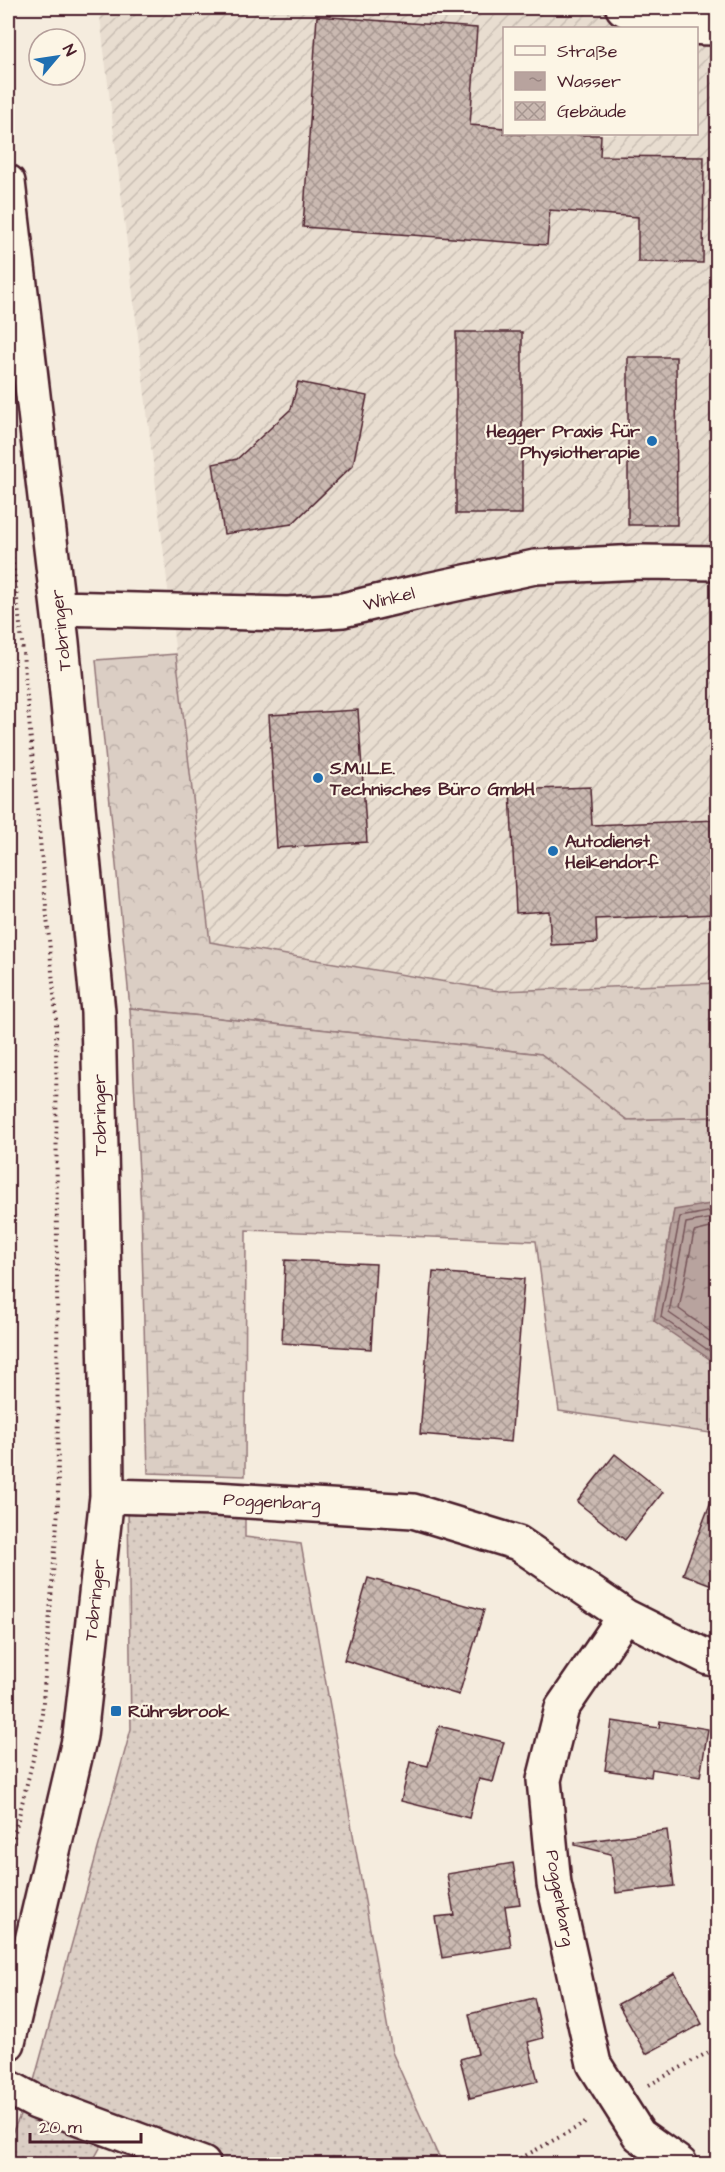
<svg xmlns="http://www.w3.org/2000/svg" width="725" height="2172" viewBox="0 0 725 2172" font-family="'Architects Daughter',sans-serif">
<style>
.industrial{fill:url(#industrial-furrows);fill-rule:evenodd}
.grass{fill:url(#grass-dots);stroke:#927678;stroke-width:1.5}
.forest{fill:url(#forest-crowns);stroke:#927678;stroke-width:1.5}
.wetland{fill:url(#wetland-marsh);stroke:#927678;stroke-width:1.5}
.water{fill:url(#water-ripples);stroke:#8c6e70;stroke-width:1.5}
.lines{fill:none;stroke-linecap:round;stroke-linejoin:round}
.shore{stroke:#765459;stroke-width:1.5}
.building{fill:url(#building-cross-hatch);stroke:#4a1f2b;stroke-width:1.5}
.minor-casing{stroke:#4a1f2b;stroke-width:38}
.path{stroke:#4a1f2b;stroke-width:4;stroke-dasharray:1.5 4.5;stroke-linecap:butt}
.minor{stroke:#fcf5e5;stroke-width:33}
.poi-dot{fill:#1f6fb2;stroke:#fcf5e5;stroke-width:2}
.labels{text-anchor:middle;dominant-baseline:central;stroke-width:4.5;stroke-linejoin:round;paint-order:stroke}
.poi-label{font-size:18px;font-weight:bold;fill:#4a1f2b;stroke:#fcf5e5;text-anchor:start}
.street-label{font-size:18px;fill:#4a1f2b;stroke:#fcf5e5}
</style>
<defs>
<pattern id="industrial-furrows" width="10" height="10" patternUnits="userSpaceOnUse" patternTransform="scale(1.5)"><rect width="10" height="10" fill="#e8ddd0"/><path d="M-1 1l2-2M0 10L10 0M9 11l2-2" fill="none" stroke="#c8bdb3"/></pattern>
<pattern id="grass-dots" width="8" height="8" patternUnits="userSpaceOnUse" patternTransform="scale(1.5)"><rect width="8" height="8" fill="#dbcec4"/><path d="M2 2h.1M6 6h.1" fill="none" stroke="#bdb0a9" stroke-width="1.8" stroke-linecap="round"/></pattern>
<pattern id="forest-crowns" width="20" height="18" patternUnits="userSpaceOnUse" patternTransform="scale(1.5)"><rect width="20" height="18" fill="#dbcec4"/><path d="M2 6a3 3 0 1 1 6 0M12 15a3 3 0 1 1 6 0" fill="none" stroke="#bdb0a9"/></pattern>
<pattern id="wetland-marsh" width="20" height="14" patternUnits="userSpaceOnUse" patternTransform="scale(1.5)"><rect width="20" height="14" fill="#dbcec4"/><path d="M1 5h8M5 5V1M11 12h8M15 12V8" fill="none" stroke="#bdb0a9"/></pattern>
<pattern id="water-ripples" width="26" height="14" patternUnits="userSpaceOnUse" patternTransform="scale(1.5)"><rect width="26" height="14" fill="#b8a39e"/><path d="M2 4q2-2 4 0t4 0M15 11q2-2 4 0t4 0" fill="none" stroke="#988481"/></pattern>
<pattern id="building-cross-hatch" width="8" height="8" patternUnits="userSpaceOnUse" patternTransform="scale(1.5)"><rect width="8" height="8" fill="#cab9b1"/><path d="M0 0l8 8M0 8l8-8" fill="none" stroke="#a69690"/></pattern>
</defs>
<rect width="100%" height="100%" fill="#f5ecde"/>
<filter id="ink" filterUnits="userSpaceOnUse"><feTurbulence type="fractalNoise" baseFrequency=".0167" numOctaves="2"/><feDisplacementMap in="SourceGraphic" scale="12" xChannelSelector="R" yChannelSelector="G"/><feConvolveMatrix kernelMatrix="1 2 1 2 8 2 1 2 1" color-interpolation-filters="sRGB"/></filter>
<g filter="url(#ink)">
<path class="industrial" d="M99,8H717V983L499,991L210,942ZM504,28H696V134H504Z"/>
<path class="grass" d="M128,1506L245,1512V1537L301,1544L392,2052L437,2153L445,2164H227L32,2088L131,1729Z
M23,2109L104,2141L91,2164H8V2142Z"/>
<path class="forest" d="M176,654L210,942L499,991L717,983V1117L627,1120L541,1054L130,1008L96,660Z"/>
<path class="wetland" d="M130,1008L541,1054L627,1120L717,1117V1203L674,1211L654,1320L717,1364V1434L559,1411L536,1241L246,1230L245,1476L148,1473L141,1209Z"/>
<path class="water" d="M717,1203H718L717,1364L654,1321L674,1210Z"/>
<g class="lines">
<path class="shore" d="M718,1210L680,1217L661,1317L718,1357
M718,1217L686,1223L669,1313L718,1347
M718,1226L694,1232L679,1309L718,1337"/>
</g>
<path class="building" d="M317,16L477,28L470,125L504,128V134L601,135L600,156L704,157L703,263L638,262V217L550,210L547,245L303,227Z
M456,332H522V514H456Z
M628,357H676L677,525H628Z
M298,382L367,396L353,465L292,524L224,534L213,464L237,459L291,409Z
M358,710L367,842L277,848L269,715Z
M590,787L592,825L717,820V914L596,919L597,943L551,945L549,911L516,913L510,790Z
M285,1260L376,1264L371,1349L282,1343Z
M433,1272L524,1279L511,1442L420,1434Z
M615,1454L663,1492L625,1540L577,1502Z
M715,1491L717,1492V1587L683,1574Z
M368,1578L484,1610L459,1695L344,1660Z
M612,1721L659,1728L660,1721L708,1729L700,1777L652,1769L651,1777L605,1770Z
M439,1726L504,1742L493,1782L479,1779L469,1818L401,1801L410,1762L428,1766Z
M667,1830L674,1886L616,1893L611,1854L575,1845V1843Z
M513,1863L520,1904L505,1906L511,1947L442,1958L435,1917L454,1915L447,1874Z
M675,1973L702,2024L646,2054L618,2004Z
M534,1998L543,2038L528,2042L538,2081L470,2098L460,2059L478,2054L469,2014Z"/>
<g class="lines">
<defs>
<path id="minor" d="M623,8C652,26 684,28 718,28
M8,182L62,642L98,1012L106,1379L107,1496L80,1736L8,2043
M59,608L288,614L343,610L414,593L535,567L641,562L718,563
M107,1496L215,1499L413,1511L518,1543L625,1616L709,1658L718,1660
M625,1616L562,1708L544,1780L554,1884L594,2064L639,2135L680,2164
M8,2087L36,2102L203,2164"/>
</defs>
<use href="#minor" class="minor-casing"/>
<path class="path" d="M8,522L22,642L56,1016L58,1510L41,1727L8,1860
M649,2085L718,2047
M510,2164L589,2121"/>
<use href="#minor" class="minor"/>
</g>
</g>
<g class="poi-dot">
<circle cx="652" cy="441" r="6"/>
<circle cx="318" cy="778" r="6"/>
<circle cx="553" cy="851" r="6"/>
<rect x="110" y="1705" width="12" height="12" rx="3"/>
</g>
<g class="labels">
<g class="poi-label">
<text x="640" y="431" text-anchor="end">Hegger Praxis für<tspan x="640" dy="21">Physiotherapie</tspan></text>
<text x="330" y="768">S.M.I.L.E.<tspan x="330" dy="21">Technisches Büro GmbH</tspan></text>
<text x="565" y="841">Autodienst<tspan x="565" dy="21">Heikendorf</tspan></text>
<text x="128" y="1711">Rührsbrook</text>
</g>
<g class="street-label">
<text transform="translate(389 599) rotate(-14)">Winkel</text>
<text transform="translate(61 630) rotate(-96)">Tobringer</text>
<text transform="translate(100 1115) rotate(-91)">Tobringer</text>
<text transform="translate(272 1502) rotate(3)">Poggenbarg</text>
<text transform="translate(95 1600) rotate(-84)">Tobringer</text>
<text transform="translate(560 1898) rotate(80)">Poggenbarg</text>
</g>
</g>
<rect width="725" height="2172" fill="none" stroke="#fcf5e5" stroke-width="30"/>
<rect x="15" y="15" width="695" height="2142" fill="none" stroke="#4a1f2b" stroke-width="2" filter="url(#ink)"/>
<rect x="503" y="27" width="195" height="108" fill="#fcf5e5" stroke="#b59f9b" stroke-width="1.5"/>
<rect x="515" y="46" width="30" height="9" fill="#fcf5e5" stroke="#b59f9b" stroke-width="1.5"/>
<text x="557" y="57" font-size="18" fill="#4a1f2b">Straße</text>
<rect x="515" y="72" width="30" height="18" fill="url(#water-ripples)" stroke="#b59f9b" stroke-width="1.5"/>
<text x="557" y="87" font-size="18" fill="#4a1f2b">Wasser</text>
<rect x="515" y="102" width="30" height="18" fill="url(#building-cross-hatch)" stroke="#b59f9b" stroke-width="1.5"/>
<text x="557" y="117" font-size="18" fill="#4a1f2b">Gebäude</text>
<g transform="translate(57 57) rotate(61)"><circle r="28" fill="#fcf5e5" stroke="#b59f9b" stroke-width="1.5"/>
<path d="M0-4.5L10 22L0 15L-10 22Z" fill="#1f6fb2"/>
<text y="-9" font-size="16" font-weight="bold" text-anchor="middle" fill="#4a1f2b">N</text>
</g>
<path d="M30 2133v9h111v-9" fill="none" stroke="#4a1f2b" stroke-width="3"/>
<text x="39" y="2133" font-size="18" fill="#4a1f2b" stroke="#fcf5e5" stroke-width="4.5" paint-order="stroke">20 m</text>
</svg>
